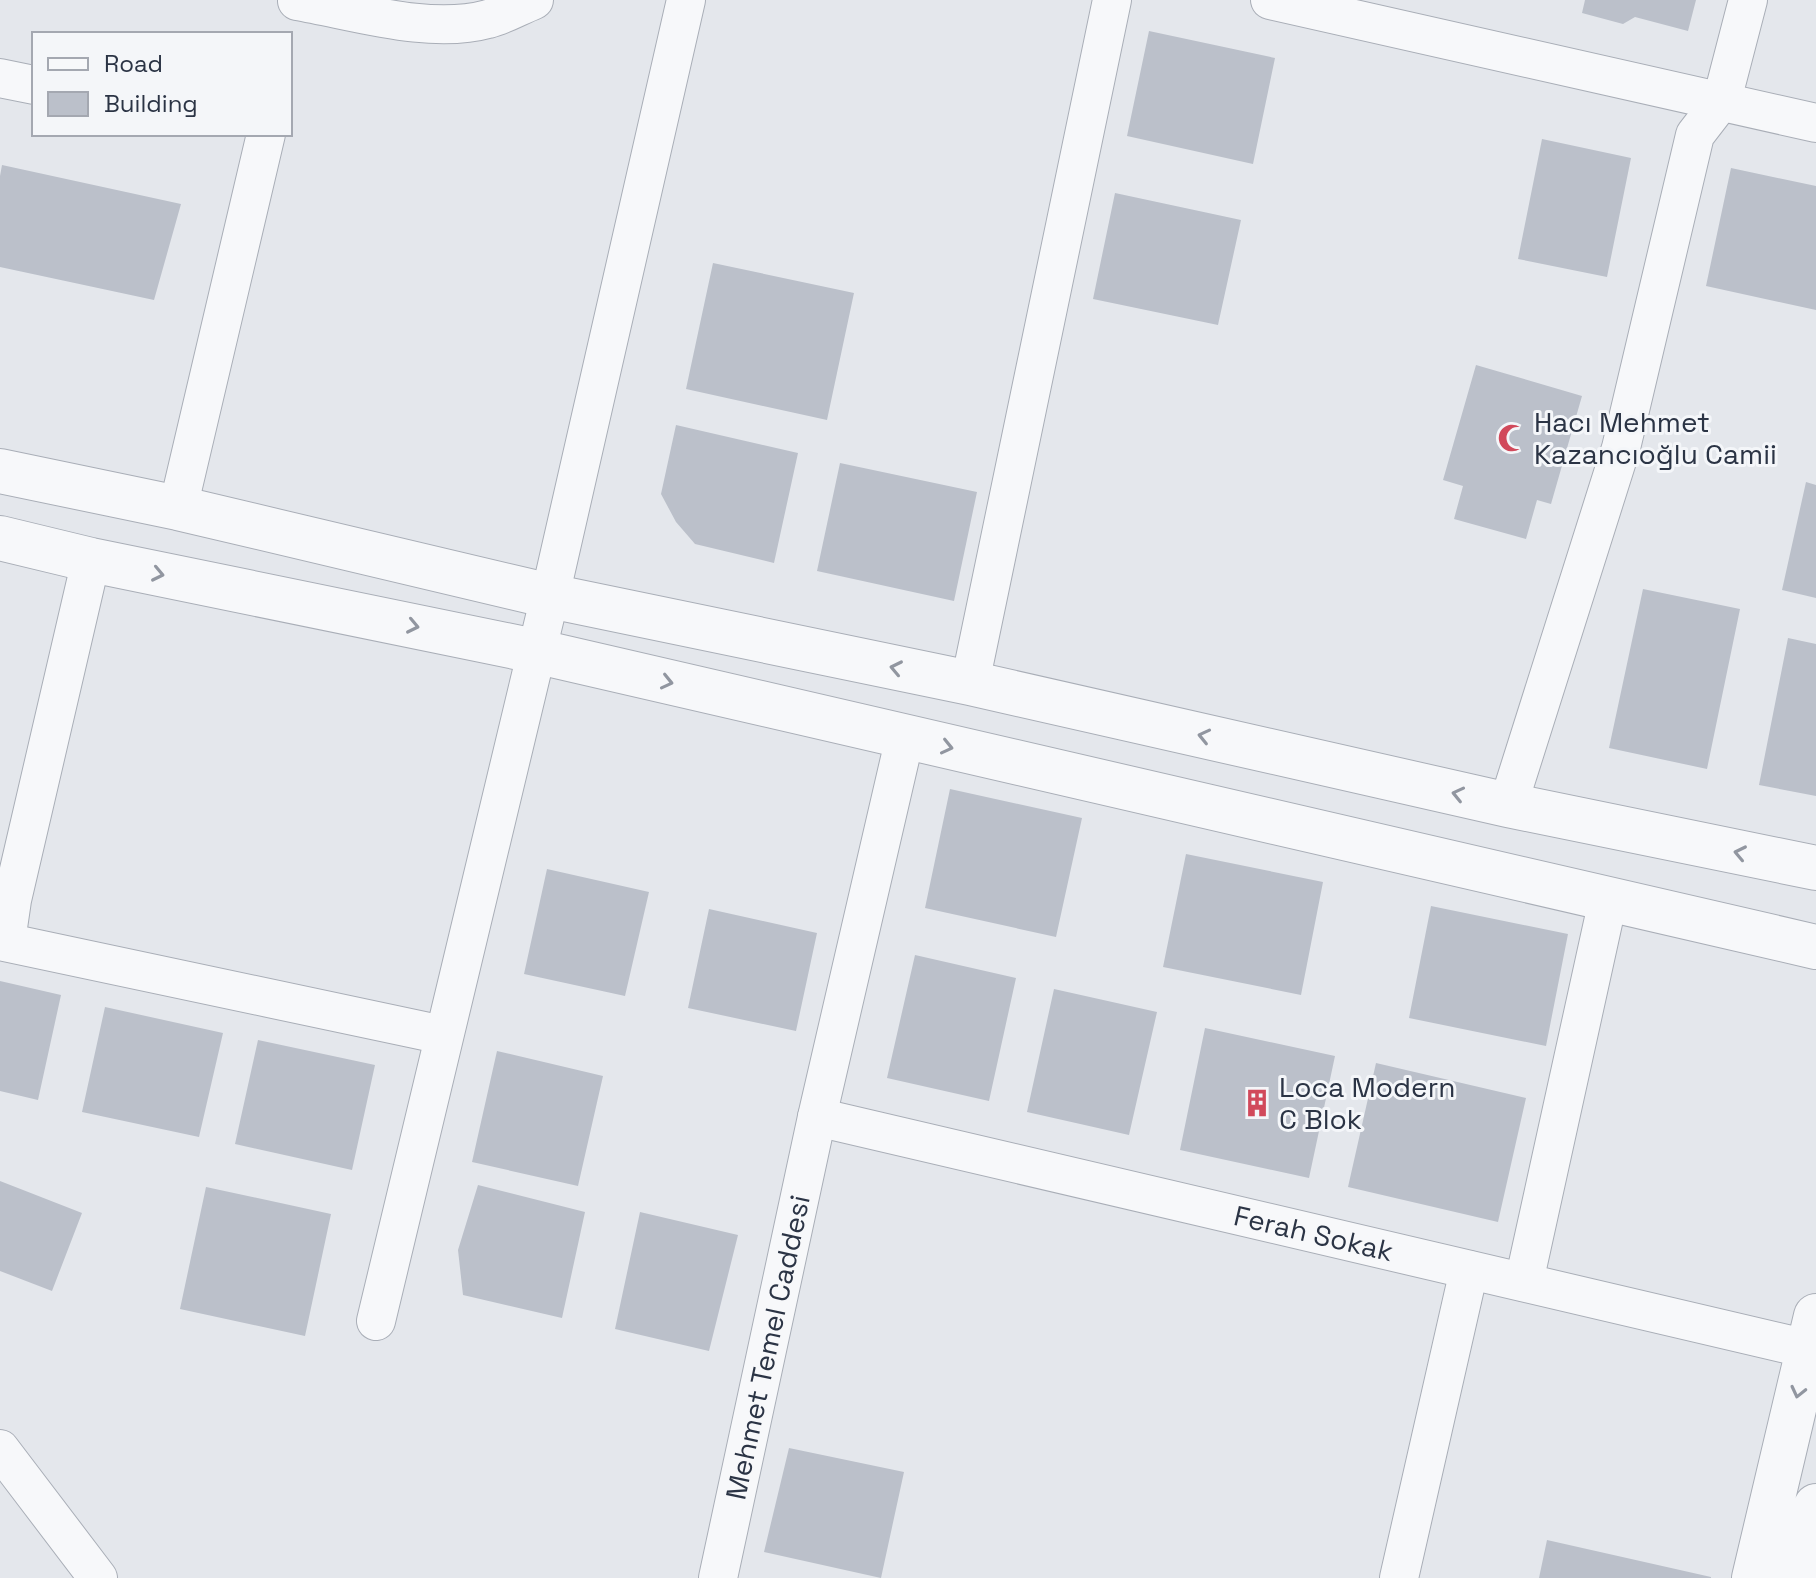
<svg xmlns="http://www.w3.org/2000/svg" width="1816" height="1578" viewBox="0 0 1816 1578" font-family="'Space Grotesk',sans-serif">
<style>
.building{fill:#bbc0ca}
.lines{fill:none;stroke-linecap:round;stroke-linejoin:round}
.minor-casing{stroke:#a9aeb7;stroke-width:40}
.tertiary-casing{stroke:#a9aeb7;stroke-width:46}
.minor{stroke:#f7f8fa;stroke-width:38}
.tertiary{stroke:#f7f8fa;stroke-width:44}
.oneway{stroke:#9196a0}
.labels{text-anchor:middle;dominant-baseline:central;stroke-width:6;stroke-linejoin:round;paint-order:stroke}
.poi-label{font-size:28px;fill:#2b3445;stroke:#f4f6f9;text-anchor:start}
.street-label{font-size:28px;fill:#2b3445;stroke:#f4f6f9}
</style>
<rect width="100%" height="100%" fill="#e4e7ec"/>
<path class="building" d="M1585,0H1696L1688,31L1635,17L1623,24L1582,13Z
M1149,31L1275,58L1253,164L1127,136Z
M1542,139L1631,158L1607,277L1518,259Z
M2,165L181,204L154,300L0,267V176Z
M1731,168L1816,186V310L1706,286Z
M1115,193L1241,220L1218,325L1093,299Z
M713,263L854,293L827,420L686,389Z
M1476,365L1582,396L1551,504L1537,500L1526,539L1454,519L1463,486L1443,480Z
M676,425L798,453L774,563L695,544L676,522L661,494Z
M840,463L977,492L954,601L817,571Z
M1806,482L1816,485V598L1782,590Z
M1643,589L1740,609L1707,769L1609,748Z
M1788,638L1816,644V796L1759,785Z
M950,789L1082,818L1056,937L925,908Z
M1186,854L1323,882L1301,995L1163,967Z
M547,869L649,892L625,996L524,974Z
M1431,906L1568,934L1546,1046L1409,1018Z
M709,909L817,933L796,1031L688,1008Z
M915,955L1016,978L989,1101L887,1078Z
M0,981L61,995L38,1100L0,1091Z
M1054,989L1157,1012L1129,1135L1027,1112Z
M105,1007L223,1033L199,1137L82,1112Z
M1205,1028L1335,1056L1309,1178L1180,1150Z
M258,1040L375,1065L352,1170L235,1144Z
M497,1051L603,1076L578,1186L472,1162Z
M1376,1063L1526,1098L1498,1222L1348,1187Z
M0,1181L82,1213L52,1291L0,1271Z
M478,1185L585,1212L562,1318L463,1295L458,1250Z
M206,1187L331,1214L305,1336L180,1309Z
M640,1212L738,1235L709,1351L615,1329Z
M789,1448L904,1472L881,1578L764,1552Z
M1547,1540L1711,1577V1578H1539Z"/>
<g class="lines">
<defs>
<g id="minor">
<path d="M1270,0L1816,123"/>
<path d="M297,1C355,11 430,35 488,19C504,15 519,6 534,0"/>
<path d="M0,78L34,85"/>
<path d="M178,508L266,134"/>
<path d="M970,683L1112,0"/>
<path d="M1508,805L1621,448L1695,135L1722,100L1748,0"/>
<path d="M0,941L443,1035"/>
<path d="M6,941L12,900L91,560"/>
<path id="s1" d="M817,1117L1808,1349"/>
<path d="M1524,1282L1608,900"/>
<path d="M376,1321L550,596L686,0"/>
<path d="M0,1449L98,1578"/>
<path id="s2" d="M718,1578L817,1117L905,737"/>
<path d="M1399,1578L1469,1270"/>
</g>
<path id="tertiary" d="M0,471L178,508L550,596L970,683L1508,805L1816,868
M0,538L91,560L535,651L1816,947
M1754,1578L1816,1316
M1798,1578L1816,1506"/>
</defs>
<use href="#minor" class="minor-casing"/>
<use href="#tertiary" class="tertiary-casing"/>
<use href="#minor" class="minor"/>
<use href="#tertiary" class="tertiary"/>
</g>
<defs><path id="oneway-chevron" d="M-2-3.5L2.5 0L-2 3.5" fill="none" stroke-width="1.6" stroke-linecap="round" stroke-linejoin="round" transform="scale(2)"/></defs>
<g class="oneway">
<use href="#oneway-chevron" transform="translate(158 574) rotate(12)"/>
<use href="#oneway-chevron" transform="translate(413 626) rotate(12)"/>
<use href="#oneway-chevron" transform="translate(896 668) rotate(-168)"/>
<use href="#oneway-chevron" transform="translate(667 682) rotate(13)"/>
<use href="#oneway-chevron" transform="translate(1204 736) rotate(-167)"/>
<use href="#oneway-chevron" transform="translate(947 747) rotate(13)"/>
<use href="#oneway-chevron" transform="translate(1458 794) rotate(-167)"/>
<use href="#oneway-chevron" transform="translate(1740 853) rotate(-168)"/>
<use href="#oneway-chevron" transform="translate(1798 1392) rotate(103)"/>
</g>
<defs>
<symbol id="mosque-bare" viewBox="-9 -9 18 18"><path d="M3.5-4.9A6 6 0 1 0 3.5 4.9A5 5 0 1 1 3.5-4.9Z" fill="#d1495b" stroke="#f4f6f9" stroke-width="2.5" paint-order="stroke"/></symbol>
<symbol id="building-bare" viewBox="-9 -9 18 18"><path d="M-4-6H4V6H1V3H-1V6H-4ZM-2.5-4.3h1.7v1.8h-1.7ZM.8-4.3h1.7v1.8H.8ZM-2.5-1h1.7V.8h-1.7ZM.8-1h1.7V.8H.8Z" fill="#d1495b" stroke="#f4f6f9" stroke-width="2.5" paint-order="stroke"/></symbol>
</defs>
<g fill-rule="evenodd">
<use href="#mosque-bare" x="1492" y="418" width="40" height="40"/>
<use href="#building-bare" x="1237" y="1083" width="40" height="40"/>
</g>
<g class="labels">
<g class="poi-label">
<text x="1534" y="422">Hacı Mehmet<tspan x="1534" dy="32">Kazancıoğlu Camii</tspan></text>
<text x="1279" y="1087">Loca Modern<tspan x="1279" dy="32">C Blok</tspan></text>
</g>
<g class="street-label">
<text stroke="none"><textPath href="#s1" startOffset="510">Ferah Sokak</textPath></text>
<text stroke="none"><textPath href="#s2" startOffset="236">Mehmet Temel Caddesi</textPath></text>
</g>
</g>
<rect x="32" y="32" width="260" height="104" fill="#f4f6f9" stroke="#a4a8b1" stroke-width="2"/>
<rect x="48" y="58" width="40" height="12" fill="#f7f8fa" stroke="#a4a8b1" stroke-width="2"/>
<text x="104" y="72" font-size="24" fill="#2b3445">Road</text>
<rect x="48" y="92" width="40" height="24" fill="#bbc0ca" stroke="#a4a8b1" stroke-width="2"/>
<text x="104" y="112" font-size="24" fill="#2b3445">Building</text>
</svg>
